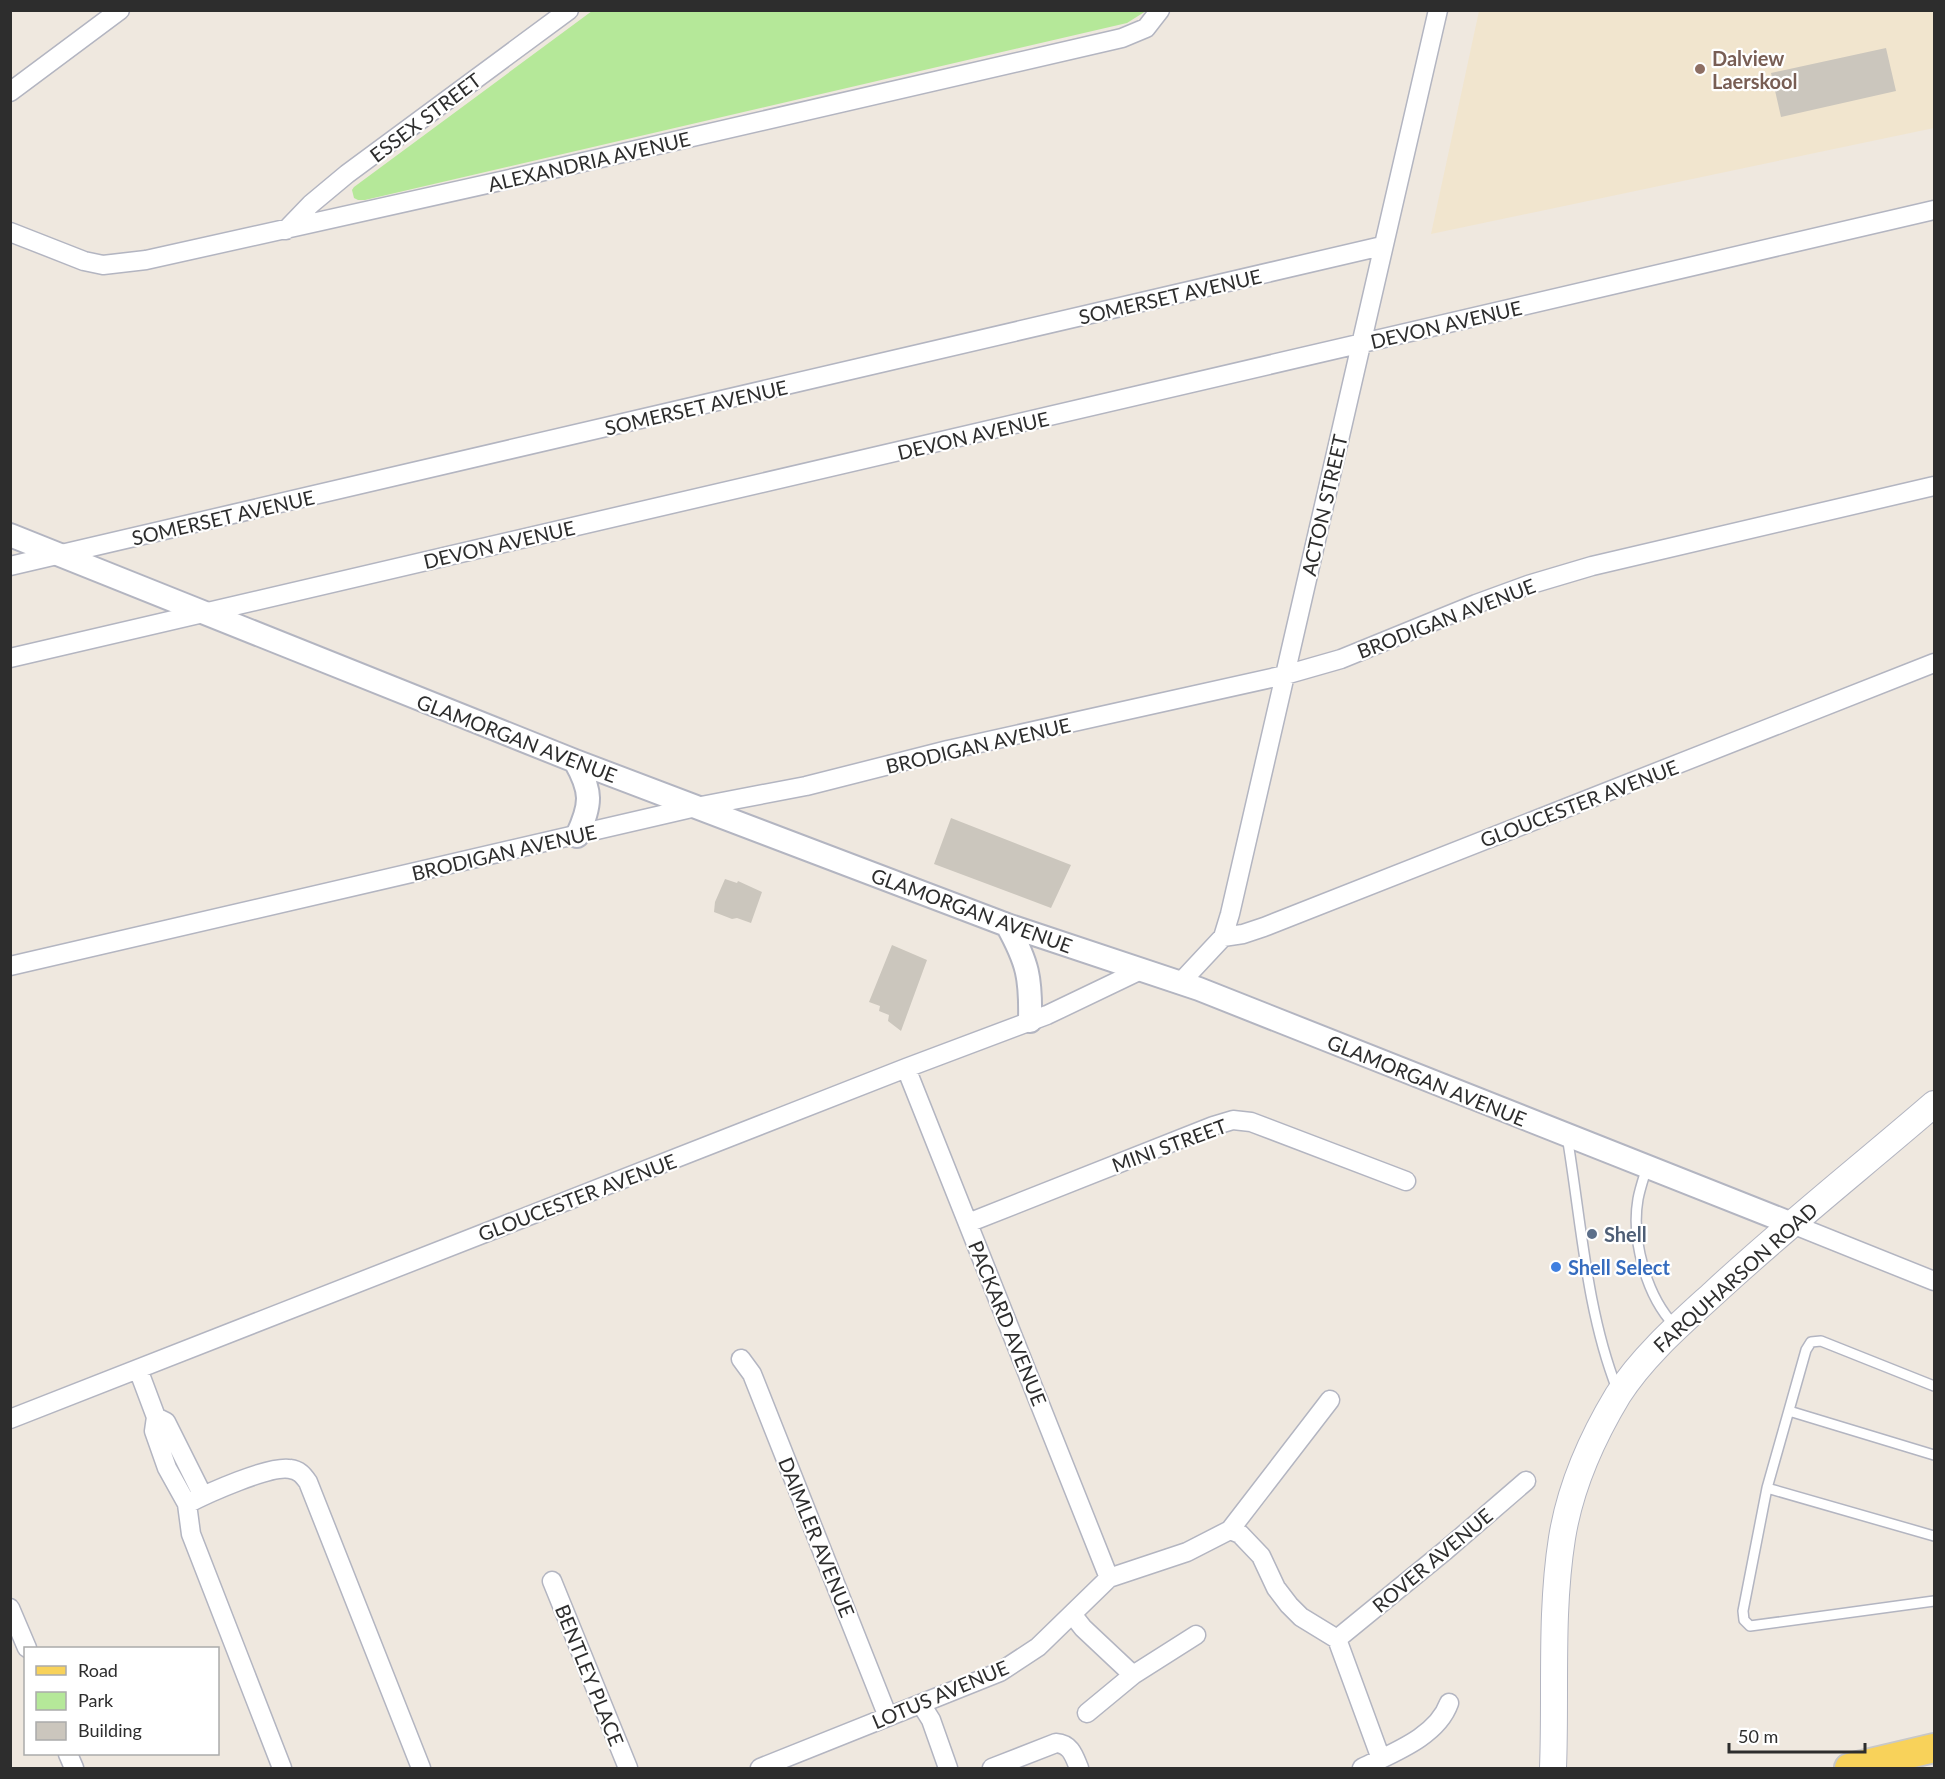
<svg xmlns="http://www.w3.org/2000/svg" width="1945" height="1779" viewBox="0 0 1945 1779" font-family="Lato,sans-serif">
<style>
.education{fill:#f1e5ce}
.green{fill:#b5e899}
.building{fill:#cbc6bd}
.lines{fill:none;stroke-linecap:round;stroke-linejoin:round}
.service-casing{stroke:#b3b5c1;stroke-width:12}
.minor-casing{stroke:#b3b5c1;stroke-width:21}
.tertiary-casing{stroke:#b3b5c1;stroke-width:26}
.secondary-casing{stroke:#b3b5c1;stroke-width:28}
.primary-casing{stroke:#c8c8c8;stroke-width:32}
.service{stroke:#fff;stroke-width:9}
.minor{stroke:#fff;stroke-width:18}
.tertiary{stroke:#fff;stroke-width:22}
.secondary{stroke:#fff;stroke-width:26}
.primary{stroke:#f8d25a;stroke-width:28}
.education-dot{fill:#8d6e63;stroke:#fff;stroke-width:2}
.service-dot{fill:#5c6f8a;stroke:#fff;stroke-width:2}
.shop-dot{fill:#3f7fe0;stroke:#fff;stroke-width:2}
.labels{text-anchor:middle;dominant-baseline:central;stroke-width:4.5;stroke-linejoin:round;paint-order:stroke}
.education-label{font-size:20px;font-weight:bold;fill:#785e54;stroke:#fff;text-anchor:start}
.street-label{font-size:20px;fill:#2d2d2d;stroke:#fff}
.service-label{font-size:20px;font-weight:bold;fill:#4e5e75;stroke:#fff;text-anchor:start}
.shop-label{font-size:20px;font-weight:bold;fill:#366cbe;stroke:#fff;text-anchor:start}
</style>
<rect width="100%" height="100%" fill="#efe8df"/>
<path class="education" d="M1479,11H1934V128L1431,234Z"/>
<path class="green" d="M592,11V10L1146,11L1127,23L365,200H358L354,198L352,190L354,187Z"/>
<path class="building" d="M1886,48L1896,91L1781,117L1771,73Z
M951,818L1071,865L1051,908L934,864Z
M725,879L737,883L738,881L762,892L751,923L737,918L732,919L714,912L715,902Z
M892,945L927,960L901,1031L888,1021L889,1015L879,1011L880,1006L869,1002Z"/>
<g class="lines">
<defs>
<path id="service" d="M1567,1136C1581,1219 1586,1310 1617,1389
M1647,1167C1644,1177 1640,1188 1638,1199C1631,1239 1646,1296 1675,1326
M1934,1386L1821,1341L1811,1342L1806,1350L1767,1488L1743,1611L1744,1620L1750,1626L1934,1601
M1789,1411L1934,1455
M1767,1488L1934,1536"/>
<path id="minor" d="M10,92L120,10
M286,230L311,204L347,174L569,10
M10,232L84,261L103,265L146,260L514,178L1122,38L1146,28L1160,10
M10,566L1382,246
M10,658L1934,210
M1223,937L1243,934L1264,927L1934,663
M10,966L696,807L806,786L948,750L1285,675L1341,659L1476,604L1528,585L1592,566L1934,486
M1180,983L1223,937L1230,914L1438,10
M906,1068L1109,1578
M968,1223L1213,1126L1233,1120L1251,1122L1406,1181
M1792,1224L1934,1281
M741,1359L752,1374L888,1717
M138,1369L156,1417L154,1431L167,1468L187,1504L191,1534L282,1768
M156,1417L166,1422L203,1496
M10,1419L906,1068L1047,1015L1141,970
M187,1504C206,1494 270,1465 290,1469C299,1470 303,1475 308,1482L421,1768
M1230,1530L1240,1534L1261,1556L1276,1588L1289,1605L1301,1617L1337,1639L1381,1759
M552,1581L628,1768
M10,1608L27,1648
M1072,1614L1083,1628L1133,1675
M1337,1639L1446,1550L1526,1481
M921,1704L931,1720L948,1768
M1087,1713L1133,1675L1196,1635
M68,1754L74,1768
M760,1768L1000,1672L1038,1647L1109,1578L1187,1552L1230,1530L1330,1400
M992,1768L1056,1743C1071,1744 1074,1756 1079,1768
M1362,1768C1392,1753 1437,1737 1449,1703"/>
<path id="tertiary" d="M10,535L575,761L1007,925L1199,989L1792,1224
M575,761C592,791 592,804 577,836
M1007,925C1028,963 1031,978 1030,1021"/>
<path id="secondary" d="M1553,1768C1556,1692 1550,1614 1562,1538C1570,1488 1592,1438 1618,1395C1643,1356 1680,1324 1714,1293C1785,1227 1861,1167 1934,1104"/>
<path id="primary" d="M1849,1768L1934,1748"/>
</defs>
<use href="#service" class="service-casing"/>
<use href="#minor" class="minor-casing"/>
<use href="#tertiary" class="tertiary-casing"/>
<use href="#secondary" class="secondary-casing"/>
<use href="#primary" class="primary-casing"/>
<use href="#service" class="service"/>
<use href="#minor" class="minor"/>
<use href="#tertiary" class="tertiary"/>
<use href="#secondary" class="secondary"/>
<use href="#primary" class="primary"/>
</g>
<circle class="education-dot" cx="1700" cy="69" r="6"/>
<circle class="service-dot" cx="1592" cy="1234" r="6"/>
<circle class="shop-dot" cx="1556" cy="1267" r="6"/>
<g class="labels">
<g class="education-label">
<text x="1712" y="58">Dalview<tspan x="1712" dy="23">Laerskool</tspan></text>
</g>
<g class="street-label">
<text transform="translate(425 117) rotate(-37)">ESSEX STREET</text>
<text transform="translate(589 161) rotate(-13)">ALEXANDRIA AVENUE</text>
<text transform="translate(1170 296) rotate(-13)">SOMERSET AVENUE</text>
<text transform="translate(1446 324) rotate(-13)">DEVON AVENUE</text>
<text transform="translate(696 407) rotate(-13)">SOMERSET AVENUE</text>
<text transform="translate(973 435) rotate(-13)">DEVON AVENUE</text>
<text transform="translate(1324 505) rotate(-77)">ACTON STREET</text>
<text transform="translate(223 517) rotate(-13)">SOMERSET AVENUE</text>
<text transform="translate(499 544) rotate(-13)">DEVON AVENUE</text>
<text transform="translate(1446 618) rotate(-21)">BRODIGAN AVENUE</text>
<text transform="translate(517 738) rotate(21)">GLAMORGAN AVENUE</text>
<text transform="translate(978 745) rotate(-13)">BRODIGAN AVENUE</text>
<text transform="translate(1579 803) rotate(-21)">GLOUCESTER AVENUE</text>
<text transform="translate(504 852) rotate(-13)">BRODIGAN AVENUE</text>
<text transform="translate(972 910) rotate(20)">GLAMORGAN AVENUE</text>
<text transform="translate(1427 1080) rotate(22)">GLAMORGAN AVENUE</text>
<text transform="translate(1169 1145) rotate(-20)">MINI STREET</text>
<text transform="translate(577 1197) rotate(-21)">GLOUCESTER AVENUE</text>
<text transform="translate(1735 1277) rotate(-42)">FARQUHARSON ROAD</text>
<text transform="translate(1008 1323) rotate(68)">PACKARD AVENUE</text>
<text transform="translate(817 1537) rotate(68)">DAIMLER AVENUE</text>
<text transform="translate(1432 1560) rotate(-40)">ROVER AVENUE</text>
<text transform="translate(590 1675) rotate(68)">BENTLEY PLACE</text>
<text transform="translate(940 1694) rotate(-23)">LOTUS AVENUE</text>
</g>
<g class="service-label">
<text x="1604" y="1234">Shell</text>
</g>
<g class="shop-label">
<text x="1568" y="1267">Shell Select</text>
</g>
</g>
<rect width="1945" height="1779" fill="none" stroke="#2d2d2d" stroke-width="24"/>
<rect x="24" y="1647" width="195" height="108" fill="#ffffff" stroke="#ababab" stroke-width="1.5"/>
<rect x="36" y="1666" width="30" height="9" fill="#f8d25a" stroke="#ababab" stroke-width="1.5"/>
<text x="78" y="1677" font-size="18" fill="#2d2d2d">Road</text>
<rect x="36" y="1692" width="30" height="18" fill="#b5e899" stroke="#ababab" stroke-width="1.5"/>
<text x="78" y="1707" font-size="18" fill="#2d2d2d">Park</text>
<rect x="36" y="1722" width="30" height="18" fill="#cbc6bd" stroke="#ababab" stroke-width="1.5"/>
<text x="78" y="1737" font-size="18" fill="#2d2d2d">Building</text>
<path d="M1729 1743v9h136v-9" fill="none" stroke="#2d2d2d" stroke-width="3"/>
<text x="1738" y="1743" font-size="18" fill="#2d2d2d" stroke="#ffffff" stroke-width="4.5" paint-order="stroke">50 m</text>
</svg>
